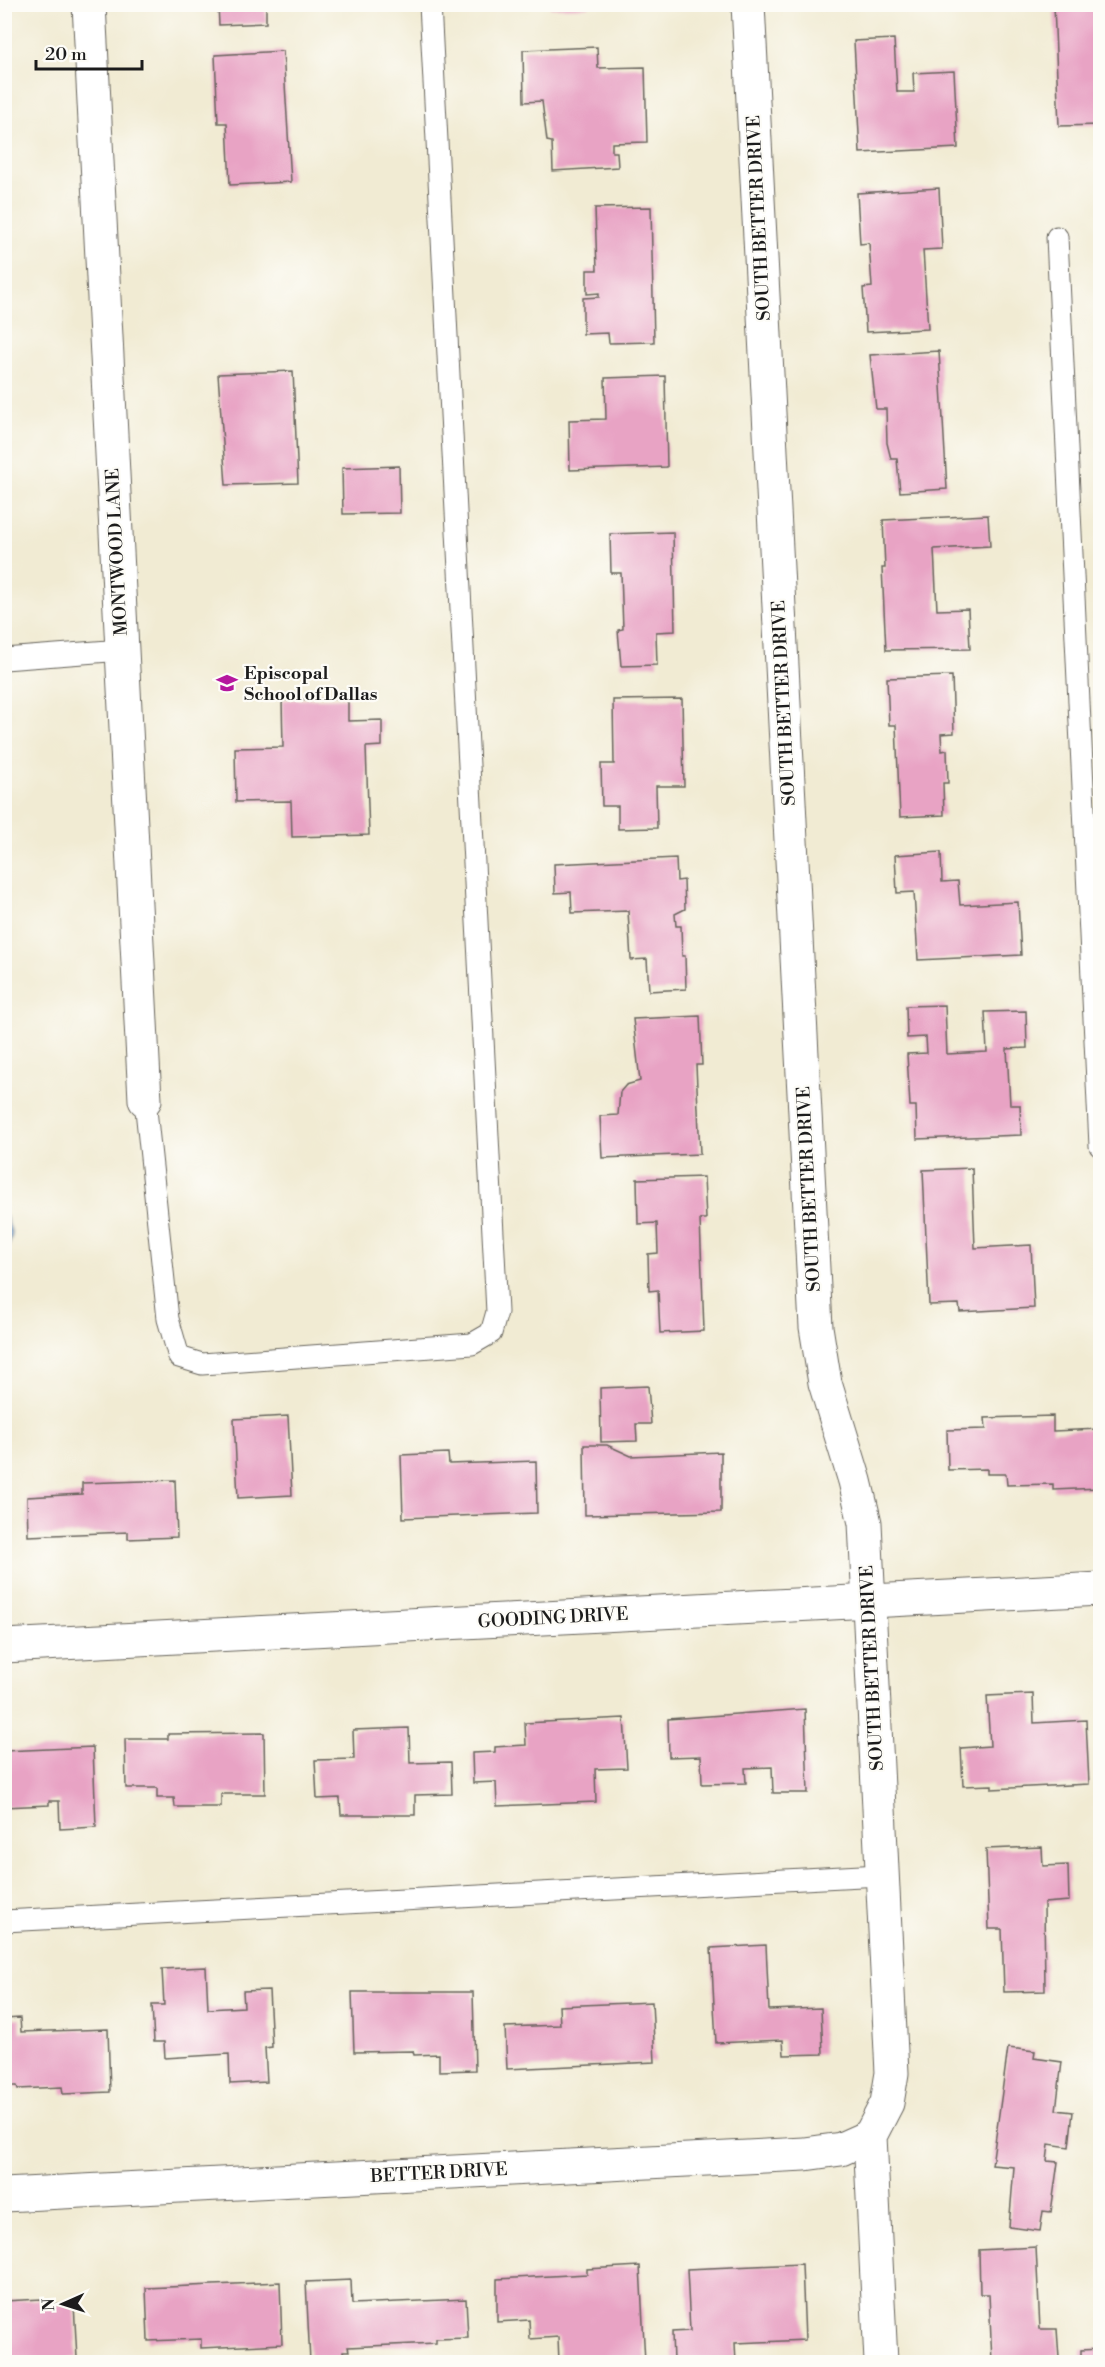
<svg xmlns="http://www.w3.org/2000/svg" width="1105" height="2367" viewBox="0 0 1105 2367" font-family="'Libre Bodoni',serif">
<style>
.water{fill:#699fd6;stroke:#425e79;stroke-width:1.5}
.building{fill:#e8a3c4}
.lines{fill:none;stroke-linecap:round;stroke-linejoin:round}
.lane-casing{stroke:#67645c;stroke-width:23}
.street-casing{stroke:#67645c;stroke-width:35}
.lane{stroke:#fff;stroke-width:21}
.street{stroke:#fff;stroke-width:33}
.labels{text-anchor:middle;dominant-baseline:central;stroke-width:4.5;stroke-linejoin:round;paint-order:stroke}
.street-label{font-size:18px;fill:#1c1c1c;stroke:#fdfcf7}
.poi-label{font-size:18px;font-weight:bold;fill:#1c1c1c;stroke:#fdfcf7;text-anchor:start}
</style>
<rect width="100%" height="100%" fill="#fdfcf7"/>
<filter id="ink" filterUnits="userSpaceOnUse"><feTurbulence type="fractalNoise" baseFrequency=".0167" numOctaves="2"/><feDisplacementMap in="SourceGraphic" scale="12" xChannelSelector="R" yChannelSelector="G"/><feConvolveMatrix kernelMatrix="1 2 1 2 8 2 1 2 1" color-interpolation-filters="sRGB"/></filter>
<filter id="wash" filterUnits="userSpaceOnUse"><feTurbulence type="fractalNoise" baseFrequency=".008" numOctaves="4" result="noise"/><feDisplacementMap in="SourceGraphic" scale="24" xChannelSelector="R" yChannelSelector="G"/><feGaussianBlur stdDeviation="1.35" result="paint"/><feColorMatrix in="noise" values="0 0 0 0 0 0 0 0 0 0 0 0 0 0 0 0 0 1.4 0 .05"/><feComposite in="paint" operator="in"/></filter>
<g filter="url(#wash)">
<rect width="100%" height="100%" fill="#f1ebd3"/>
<path class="water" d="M5,1214L12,1234L5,1261Z"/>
<g id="blocks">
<path class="building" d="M218,4H266V23L219,25Z
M550,4H588V7L550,8Z
M1054,5H1100V125L1059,126Z
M894,39L897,92H914L913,73L954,71L958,148L860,153L854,41Z
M597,47L598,68L645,67L647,142L612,143V152H617L618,167L553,171L552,142L547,141L542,101L524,102L523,50Z
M283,51L291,182L230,185L227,123H218L215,55Z
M939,188L942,249L923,250L928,329L866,332L863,288L872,287L869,243L860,244L857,193Z
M651,207L654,342L609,343L608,333L583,334V298L599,297V293L587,294V270H597L595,208Z
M939,351L947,489L900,492L897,459H891L887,443L886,409H876L870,355Z
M293,371L298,483L226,485L218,374Z
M665,376L667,467L570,470L569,420L606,419L605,378Z
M399,466L400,513L343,514L342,468Z
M988,515L990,546L934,549L937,610L968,609L970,649L886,650L882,568H885L883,520Z
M673,532L675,631L656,632L657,665L621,666L618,630L623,629L621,573H611L610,534Z
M952,676L954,733L941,734L942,751L947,750L948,783H943L944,815L900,817L896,725H889L887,678Z
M348,698V721L382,720V746L366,747L369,835L292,837L291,801L236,802L235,748L283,747L282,700Z
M682,699L684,786H656L657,828L618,829V806H602L601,764H614L613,700Z
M941,852L942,882L958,881L960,905L1018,902L1021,955L918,960L914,892L897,893L895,855Z
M676,858L677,881L684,880L685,909L675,914L676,926H681L682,956H685L686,989L649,991L647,959L631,960L628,911L572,913L571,892L555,893L554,864Z
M945,1005L947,1054L987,1052L985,1012L1026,1011L1027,1048L1007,1049L1010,1105H1020L1021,1135L917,1139L916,1106H910L907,1054L927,1053L926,1037L907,1038L906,1006Z
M700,1016L702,1065H696L700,1154L602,1158L600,1116L618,1115L620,1092L626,1085L640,1081L633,1019Z
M972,1168L975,1248L1031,1245L1034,1308L960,1312L959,1304L929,1305L923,1170Z
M704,1177L706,1219H700L704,1331L660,1333L658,1290L649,1291L648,1254L658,1253L657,1223L638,1224L637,1179Z
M648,1386L651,1424H636L637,1441L601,1442L600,1388Z
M288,1416L292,1495L238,1498L234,1419Z
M1053,1416V1431L1100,1429V1488L1053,1490V1484L1007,1485L1006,1474H987V1469L948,1470L947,1430L986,1429L985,1418Z
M584,1445H607L631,1456L721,1452V1512L585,1515Z
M448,1453L449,1464L536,1461L537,1513L403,1518L401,1455Z
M175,1480L177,1537L128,1539V1532L28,1536L27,1497L82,1494V1483Z
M1033,1694L1034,1723L1086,1720L1089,1784L992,1789V1785L963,1786L961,1748L990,1746L987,1696Z
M805,1709L808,1793H773L772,1767L745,1768L746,1783L702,1784L701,1756L669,1757L668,1719Z
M624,1718L627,1768L595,1769L596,1802L497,1806L496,1782L473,1783L472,1753L495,1752V1747L526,1745L525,1723Z
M409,1728L410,1763L451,1762L452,1794L415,1795V1815H341L340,1798L317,1799L315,1760L354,1759L353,1730Z
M264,1733L265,1794H221V1807H175L174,1798H157V1788H126L125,1739H168V1734Z
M93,1747L96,1827L60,1829L59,1801H49V1805L4,1807V1751Z
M1042,1847L1043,1866L1068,1865L1069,1901L1044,1903L1045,1991L1004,1992L1002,1929H989L986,1849Z
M766,1945L769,2010L821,2008L823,2054L784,2055L783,2040L716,2043L711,1948Z
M206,1967L208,2009L244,2007L243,1991L269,1990L272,2047L265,2048L267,2082L230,2084L229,2054L165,2058L164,2042H154L152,2005H164L162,1969Z
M352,1992H473L475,2070L439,2071V2054L414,2055L413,2051L354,2052Z
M652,2002L655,2062L507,2069L505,2027L560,2025L559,2006Z
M20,2018L21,2032L108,2029L110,2092L63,2094L62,2087L18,2089L17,2086H4V2019Z
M1008,2048L1035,2051L1034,2058L1062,2062L1056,2110L1073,2112L1069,2147L1049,2144L1047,2161L1058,2162L1051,2212L1043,2211L1040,2231L1009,2227L1014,2167L992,2165Z
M1036,2247L1040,2329H1057L1059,2358L1081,2357V2350L1100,2349V2362H992L989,2294H980L979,2250Z
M802,2264L805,2340L735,2343L736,2362H673L672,2332L690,2331L687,2269Z
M640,2266L645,2362H601V2359L559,2362L558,2337L530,2339L529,2320L497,2322V2279L587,2274V2269Z
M351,2280L352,2304L466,2299L468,2338L436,2339V2343L348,2347L349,2351H343V2362H310L306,2282Z
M280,2282L282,2344L201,2348V2339L148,2341L146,2288Z
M42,2299V2305L74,2304L77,2358L4,2362V2301Z"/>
</g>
</g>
<g filter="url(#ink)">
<use href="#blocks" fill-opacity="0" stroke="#67645c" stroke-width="1.5"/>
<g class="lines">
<defs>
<path id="lane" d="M1057,237L1100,1146
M4,659L122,650
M145,1100L168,1319L179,1357L202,1364L472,1344L491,1333L497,1312L430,4
M4,1921L881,1875"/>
<path id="street" d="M89,4L145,1100
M748,4L816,1327L825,1383L855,1481L865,1523L892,2073L887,2103L870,2136L881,2362
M4,1646L1100,1589
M4,2195L805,2154L841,2149L870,2136"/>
</defs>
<use href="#lane" class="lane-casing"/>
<use href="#street" class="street-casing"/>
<use href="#lane" class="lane"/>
<use href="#street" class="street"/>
</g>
</g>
<defs>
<symbol id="school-bare" viewBox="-9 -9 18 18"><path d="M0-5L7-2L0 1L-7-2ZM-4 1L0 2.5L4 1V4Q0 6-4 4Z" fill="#b5179e" stroke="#fdfcf7" stroke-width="2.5" paint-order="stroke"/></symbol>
</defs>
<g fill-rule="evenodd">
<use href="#school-bare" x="212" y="668" width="30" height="30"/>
</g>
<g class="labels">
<g class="street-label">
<text transform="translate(759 218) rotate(-93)">SOUTH BETTER DRIVE</text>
<text transform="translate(117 552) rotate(-93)">MONTWOOD LANE</text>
<text transform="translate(784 703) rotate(-93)">SOUTH BETTER DRIVE</text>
<text transform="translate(809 1189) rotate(-93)">SOUTH BETTER DRIVE</text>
<text transform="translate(553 1618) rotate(-3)">GOODING DRIVE</text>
<text transform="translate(872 1668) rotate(-93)">SOUTH BETTER DRIVE</text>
<text transform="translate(439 2173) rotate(-3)">BETTER DRIVE</text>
</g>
<g class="poi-label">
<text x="244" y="673">Episcopal<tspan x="244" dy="21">School of Dallas</tspan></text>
</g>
</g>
<rect width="1105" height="2367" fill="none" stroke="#fdfcf7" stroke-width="24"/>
<g transform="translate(63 2304) rotate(267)" stroke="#fdfcf7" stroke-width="4.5" paint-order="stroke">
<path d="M0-4.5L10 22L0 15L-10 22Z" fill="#1c1c1c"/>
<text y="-9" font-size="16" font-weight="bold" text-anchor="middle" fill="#1c1c1c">N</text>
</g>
<path d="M36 60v9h106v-9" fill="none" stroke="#1c1c1c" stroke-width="3"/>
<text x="45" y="60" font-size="18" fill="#1c1c1c" stroke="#fdfcf7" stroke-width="4.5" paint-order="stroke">20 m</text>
</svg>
